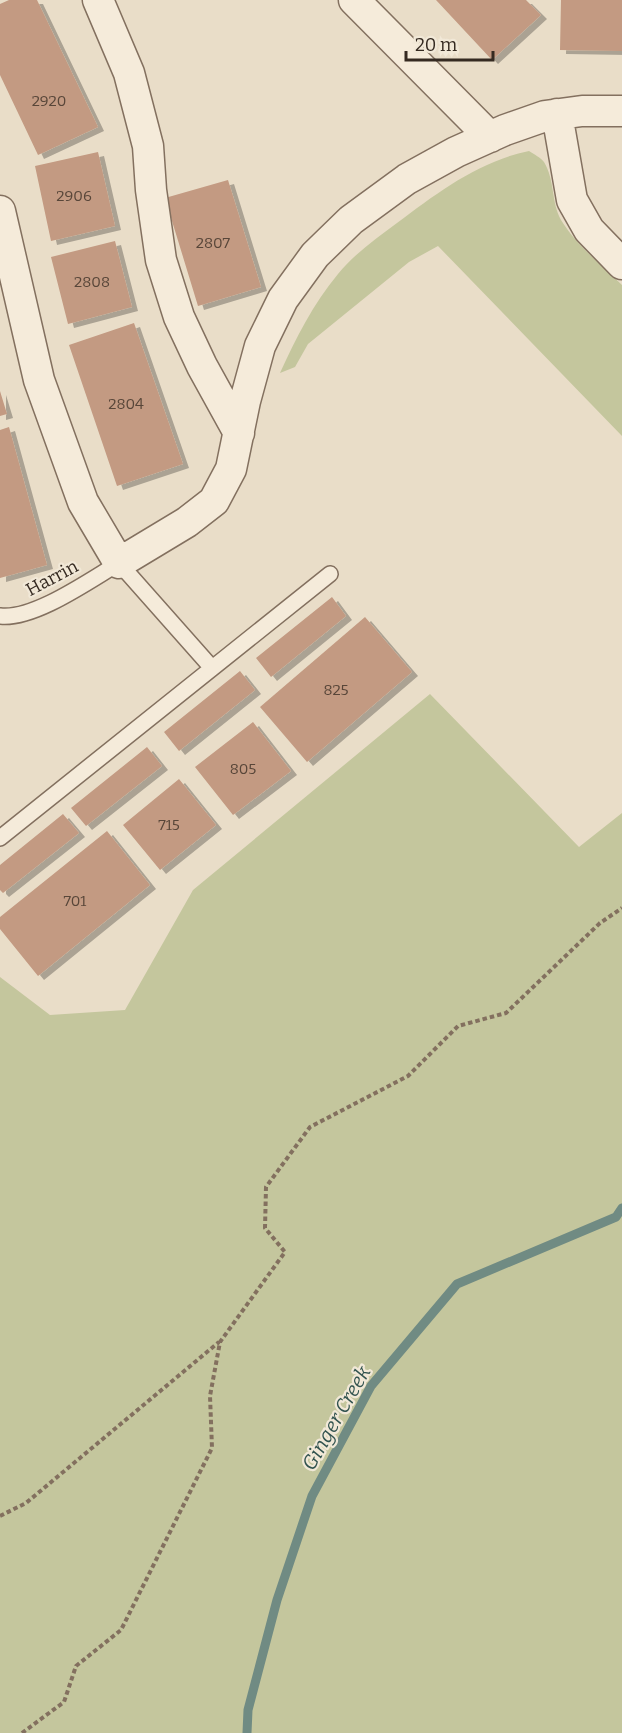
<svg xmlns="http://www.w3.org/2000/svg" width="622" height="1733" viewBox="0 0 622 1733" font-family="Bitter,serif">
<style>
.green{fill:#c4c69d}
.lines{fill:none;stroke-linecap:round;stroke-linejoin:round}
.stream{stroke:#708b83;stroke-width:9}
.building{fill:#c39a82;filter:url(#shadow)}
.lane-casing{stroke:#83705f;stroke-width:18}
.street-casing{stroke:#83705f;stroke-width:33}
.path{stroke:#83705f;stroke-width:4;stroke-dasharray:4.5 3;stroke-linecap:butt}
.lane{stroke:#f5ebda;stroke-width:15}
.street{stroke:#f5ebda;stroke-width:30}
.labels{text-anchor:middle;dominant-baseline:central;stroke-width:4.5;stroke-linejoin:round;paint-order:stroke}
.number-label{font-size:15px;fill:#584639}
.street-label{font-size:18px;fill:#352a21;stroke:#f1e8d7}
.water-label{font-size:20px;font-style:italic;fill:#32534f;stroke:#f1e8d7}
</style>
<defs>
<filter id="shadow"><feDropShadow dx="6" dy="4" stdDeviation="0" flood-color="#0004"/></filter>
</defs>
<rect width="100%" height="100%" fill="#e9ddc8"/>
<path class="green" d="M529,151C534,154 541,158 544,162C555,180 551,202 561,220C576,245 602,265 622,285V436L438,246L409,262L308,344L295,367L280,373C296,338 313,304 338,274C354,254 377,238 397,223C437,193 479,161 529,151Z
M430,694L579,847L622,813V1733H0V977L50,1015L125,1010L193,890Z"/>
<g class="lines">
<path class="stream" d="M247,1733L248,1710L277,1600L312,1496L371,1386L457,1284L616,1217L622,1208"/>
</g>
<path class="building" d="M9,0H37L98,127L38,155L0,75V4Z
M436,0H526L541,15L492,60Z
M561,0H622V51L560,50Z
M98,152L115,226L51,241L35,166Z
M228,180L261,287L198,306L165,198Z
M115,241L132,307L68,324L51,257Z
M134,323L183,464L117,486L69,345Z
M0,391L7,414L0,416Z
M9,427L47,565L0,578V430Z
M332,597L346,616L271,677L256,658Z
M365,617L412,672L307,762L260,707Z
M240,671L255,690L179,751L164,732Z
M253,722L291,771L233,815L195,767Z
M147,747L162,766L86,826L71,808Z
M179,779L216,825L160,870L123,825Z
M63,814L79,833L3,893L0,890V865Z
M107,831L150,885L38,976L0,929V917Z"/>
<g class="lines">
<defs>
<path id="lane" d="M0,616C34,620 90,580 119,563L212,668
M0,838L330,574"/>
<path id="street" d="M98,0L129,73L148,146L151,190L161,260L179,317L202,366L239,433
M354,0L490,137
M557,114L572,200L589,230L622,264
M0,211L39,380L83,502L119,563L187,522L214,501L231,469L245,401L260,346L283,299L315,255L351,220L407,179L456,152L505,130L545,116L582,111H622"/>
</defs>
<use href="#lane" class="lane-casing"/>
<use href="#street" class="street-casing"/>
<path class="path" d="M0,1516L26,1503L219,1342
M22,1733L64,1702L76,1666L121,1630L212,1448L210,1396L220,1342L285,1252L265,1228L266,1187L310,1127L408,1076L458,1026L506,1013L600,923L622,908"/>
<use href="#lane" class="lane"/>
<use href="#street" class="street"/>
</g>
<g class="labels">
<g class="number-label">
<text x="49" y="101">2920</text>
<text x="74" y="196">2906</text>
<text x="213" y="243">2807</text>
<text x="92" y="282">2808</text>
<text x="126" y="404">2804</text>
<text x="336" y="690">825</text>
<text x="243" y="769">805</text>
<text x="169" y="825">715</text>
<text x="75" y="901">701</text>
</g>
<g class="street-label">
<text transform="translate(52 578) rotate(-28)">Harrin</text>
</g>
<g class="water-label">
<text transform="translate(336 1418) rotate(-60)">Ginger Creek</text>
</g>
</g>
<path d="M406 51v9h87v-9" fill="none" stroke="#352a21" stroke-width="3"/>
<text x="415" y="51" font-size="18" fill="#352a21" stroke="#f1e8d7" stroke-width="4.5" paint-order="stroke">20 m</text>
</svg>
